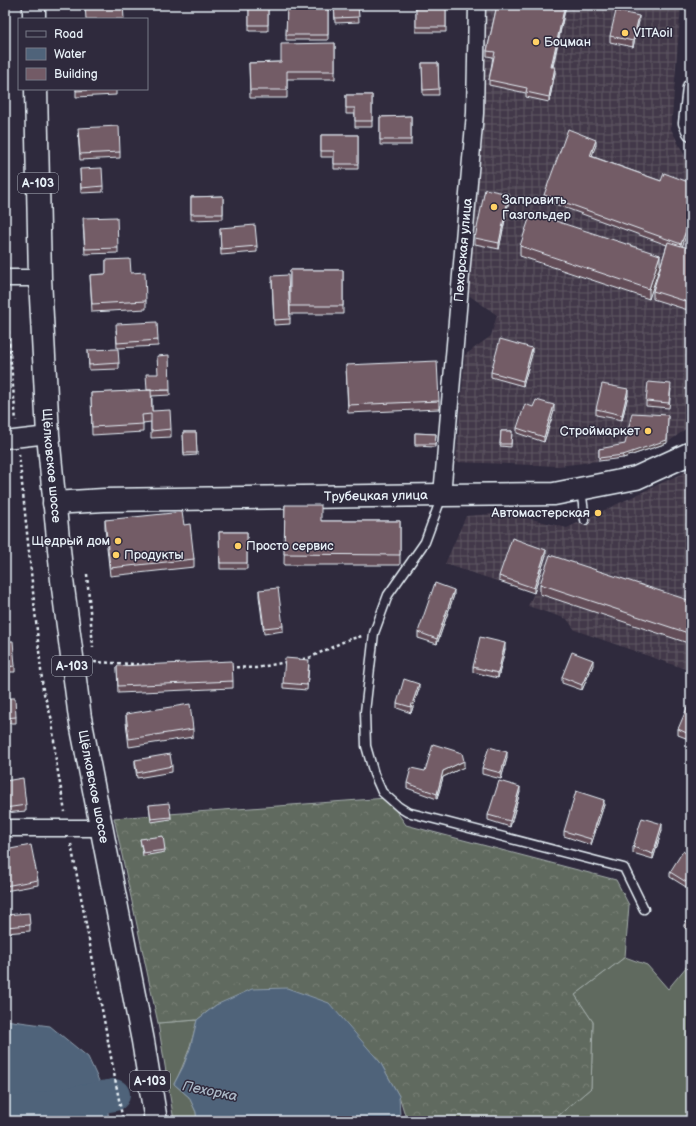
<svg xmlns="http://www.w3.org/2000/svg" width="696" height="1126" viewBox="0 0 696 1126" font-family="'Balsamiq Sans',sans-serif">
<style>
.industrial{fill:url(#industrial-grid)}
.grass{fill:#616a5e;stroke:#a4aeab}
.forest{fill:url(#forest-crowns);stroke:#a4aeab}
.water{fill:#4f637a;stroke:#8c9cac}
.lines{fill:none;stroke-linecap:round;stroke-linejoin:round}
.river{stroke:#4f637a;stroke-width:32}
.lane-casing{stroke:#e8f1f8;stroke-width:11}
.street-casing{stroke:#e8f1f8;stroke-width:19}
.secondary-casing{stroke:#e8f1f8;stroke-width:25}
.primary-casing{stroke:#e8f1f8;stroke-width:25}
.path{stroke:#e8f1f8;stroke-width:2.5;stroke-dasharray:3 3;stroke-linecap:butt}
.lane{stroke:#2f2a3d;stroke-width:8}
.street{stroke:#2f2a3d;stroke-width:16}
.secondary{stroke:#2f2a3d;stroke-width:22}
.primary{stroke:#2f2a3d;stroke-width:22}
.wall{fill:#634e58;stroke:#e8f1f8}
.shaded-wall{fill:#504047;stroke:#e8f1f8}
.building{fill:#735b66;stroke:#e8f1f8}
.poi-dot{fill:#ffd166;stroke:#2f2a3d;stroke-width:1.5}
.labels{text-anchor:middle;dominant-baseline:central;stroke-width:3;stroke-linejoin:round;paint-order:stroke}
.shield{fill:#2f2a3d;stroke:#b0b5c0;stroke-width:1}
.shield-label{font-size:12px;font-weight:bold;fill:#e8f1f8}
.poi-label{font-size:13px;fill:#e8f1f8;stroke:#2f2a3d;text-anchor:start}
.street-label{font-size:13px;fill:#e8f1f8;stroke:#2f2a3d}
.water-label{font-size:14px;font-style:italic;fill:#abb8c6;stroke:#2f2a3d}
</style>
<defs>
<pattern id="industrial-grid" width="8" height="8" patternUnits="userSpaceOnUse"><rect width="8" height="8" fill="#433949"/><path d="M0 4h8M4 0v8" fill="none" stroke="#5e5664"/></pattern>
<pattern id="forest-crowns" width="20" height="18" patternUnits="userSpaceOnUse"><rect width="20" height="18" fill="#616a5e"/><path d="M2 6a3 3 0 1 1 6 0M12 15a3 3 0 1 1 6 0" fill="none" stroke="#788076"/></pattern>
</defs>
<rect width="100%" height="100%" fill="#2f2a3d"/>
<filter id="ink" filterUnits="userSpaceOnUse"><feTurbulence type="fractalNoise" baseFrequency=".025" numOctaves="2"/><feDisplacementMap in="SourceGraphic" scale="8" xChannelSelector="R" yChannelSelector="G"/><feConvolveMatrix kernelMatrix="1 2 1 2 8 2 1 2 1" color-interpolation-filters="sRGB"/></filter>
<g filter="url(#ink)">
<path class="industrial" d="M486,5H681L671,129L691,168V425L667,443L623,458L559,466L456,462L465,355L491,336L497,315L467,294L481,125Z
M691,469V671L575,630L567,619L528,606L534,593L445,564L466,516L508,513L567,528Z"/>
<path class="grass" d="M625,957L647,965L668,989L691,961V1121H552L591,1088L593,1022L575,995Z
M197,1020C191,1045 186,1061 174,1084L189,1097L196,1112L197,1121H174L158,1023Z"/>
<path class="forest" d="M387,798L406,825L616,880L629,905L625,957L575,995L593,1022L591,1088L552,1121H407L399,1096L380,1062L361,1041L216,1005L197,1020L158,1023L114,818Z"/>
<path class="water" d="M287,988L329,1003L380,1062L399,1096L400,1116L394,1121H197L196,1112L189,1097L174,1084L183,1067L190,1049L197,1020L216,1005L252,989Z
M5,1020L50,1026L88,1057L106,1096L109,1121H5Z"/>
<g class="lines">
<path class="river" d="M5,1115L114,1095"/>
<defs>
<path id="lane" d="M581,489L585,520
M442,496L425,542L388,595L374,633L365,712L366,746L374,774L382,792L399,807L407,812L624,868L644,909"/>
<g id="street">
<path d="M691,87L687,123L691,132"/>
<path d="M5,278H40"/>
<path d="M5,440L48,435"/>
<path id="s1" d="M442,495L475,113L477,5"/>
<path d="M5,828H101"/>
</g>
<g id="secondary">
<path id="s2" d="M54,503L104,500L442,495L554,494L636,478L691,453"/>
</g>
<g id="primary">
<path d="M34,5V19"/>
<path id="s3" d="M36,89L40,278L48,435L62,580L80,718L143,1041L156,1121"/>
</g>
</defs>
<use href="#lane" class="lane-casing"/>
<use href="#street" class="street-casing"/>
<use href="#secondary" class="secondary-casing"/>
<use href="#primary" class="primary-casing"/>
<path class="path" d="M5,295L16,421
M19,454L43,690L52,720L56,761L65,812
M87,574L93,647
M297,660L309,658L347,640L362,636
M94,662L153,665
M230,667L256,668L286,662
M71,844L123,1121"/>
<use href="#lane" class="lane"/>
<use href="#street" class="street"/>
<use href="#secondary" class="secondary"/>
<use href="#primary" class="primary"/>
</g>
<path class="wall" d="M249,5H268V31H249Z
M334,5H358L359,22L335,23Z
M416,5H446V32H416Z
M497,5H566L553,67L555,73L549,102L526,97V93L489,85V80L493,57L487,56V51Z
M287,8H328V40H286Z
M639,21L633,47L610,42V36Z
M335,43V79H287V98H250L249,63L281,62Z
M422,63H438L439,95H423Z
M76,89H116V95L76,97Z
M346,95H372V127H355V114H346Z
M411,116V145H380V117Z
M78,133L120,152V158L80,160Z
M321,135H358V169H334V157H321Z
M596,145L591,156L661,181L691,183V222L682,246L691,249V311L653,299V291L667,245L544,200V195Z
M80,169L103,186V192L81,193Z
M223,196V219L191,220V197Z
M509,200L499,249L475,244V238Z
M83,224L118,248V253L85,254Z
M220,228L257,246V252L221,255Z
M520,246L660,255L649,299L520,256Z
M106,260L131,273L146,301V309L92,312L90,275L106,274Z
M290,270H343V314H290Z
M272,282L290,319V324L274,325Z
M116,330L158,340V346L117,348Z
M88,350L119,363V369L89,370Z
M532,354L523,386L491,377V372Z
M346,365L439,401V409L348,413Z
M671,389L669,408L646,406V401Z
M170,390V395L152,396V411L171,429V437L151,438V422L143,423V432L92,435L91,393Z
M628,395L622,420L596,415V409Z
M533,407L554,411L544,442L517,433V428Z
M501,431H512L511,447L500,446Z
M183,432H196L197,455L184,456Z
M415,433L436,434L435,447L415,446Z
M667,443L623,458L599,461V449Z
M285,505L321,521H400V565H284Z
M105,520L184,525L194,559V567L110,576L105,528Z
M219,532H247V569H220Z
M546,555L534,593L499,581V576Z
M5,570H6V598L5,599Z
M540,584L691,601V644L540,594Z
M259,590L283,626V631L264,634L259,596Z
M454,595L437,644L418,638V632Z
M5,641L15,666V672H5Z
M505,649L498,678L473,672V667Z
M309,665L307,690L283,688V683Z
M593,665L582,690L562,683V677Z
M117,666L233,681V688L118,693Z
M419,689L411,713L397,708V703Z
M5,698L16,717V723H5Z
M691,709V740L678,735V729Z
M126,714L193,729V737L129,747L126,722Z
M507,758L501,779L482,774V768Z
M135,760L172,766V772L137,778L135,765Z
M464,767L443,777L437,799L407,788V783L425,771Z
M5,781L26,805V811L5,813Z
M520,792L510,827L488,820V815Z
M149,805L171,817V819L151,822Z
M604,805L591,845L564,836V831Z
M662,830L653,859L633,853V847Z
M140,839L165,850V852L143,856Z
M5,850L38,880V885L5,891Z
M691,857V890L670,877V872Z
M5,915L30,925V931L5,933Z
M691,916V934L684,927V925Z"/>
<path class="shaded-wall" d="M565,5H566L551,72V67Z
M639,16V21L633,47V41Z
M555,67V73L549,102V97Z
M596,140V145L590,161V156Z
M509,194V200L499,249V243Z
M691,217V222L681,250V244Z
M660,255V266L649,299V289Z
M532,348V354L523,386V381Z
M628,389V395L622,420V415Z
M554,405V411L544,442V437Z
M668,415L667,443L623,458V455Z
M546,550V555L534,593V588Z
M454,590V595L437,644V639Z
M505,643V649L498,678V673Z
M593,660V665L582,690V685Z
M419,684V689L411,713V707Z
M507,752V758L501,779V773Z
M464,761V767L443,777L437,799V794L443,771Z
M520,787V792L510,827V821Z
M604,800V805L591,845V839Z
M662,824V830L653,859V854Z"/>
<path class="building" d="M85,5H123L124,19H86Z
M249,5H268V25H249Z
M334,5H358L359,17L335,18Z
M416,5H446V27H416Z
M497,5H565L551,67H555L549,97L526,92L527,88L489,80L495,52L487,51Z
M287,8H328V35H286Z
M616,11L639,16L633,41L610,36Z
M335,43V71H287V90H250L249,63L281,62V44Z
M422,63H438L439,89L423,90Z
M76,89H116L76,91Z
M346,95H372V121H355V108H346Z
M411,116V140H380V117Z
M119,126L120,152L80,154L78,128Z
M568,129L596,140L590,156L661,181L664,173L691,183V217L681,244L544,195Z
M321,135H358V164H334V151H321Z
M102,168L103,186L81,188L80,169Z
M485,189L509,194L499,243L475,238Z
M223,196V214H191V197Z
M531,213L660,255L649,289L520,246Z
M117,217L118,248L85,249L83,218Z
M255,225L257,246L221,249L220,228Z
M668,242L691,249V303L653,291Z
M130,259L131,273L145,272L146,301L92,304L90,275L106,274V260Z
M290,270H343V306H290Z
M288,275L290,319L274,320L272,276Z
M157,322L158,340L117,343L116,324Z
M500,339L532,348L523,381L491,372Z
M118,349L119,363L89,365L88,350Z
M169,355L170,390H147L146,374H158L157,356Z
M437,361L439,401L348,405L346,365Z
M648,382L671,384L669,403L646,401Z
M602,384L628,389L622,415L596,409Z
M151,390L152,411L170,410L171,429L151,431V414L142,415L143,424L92,427L91,393Z
M536,400L554,405L544,437L517,428L525,404L533,407Z
M632,413L668,415L667,440L623,455L599,458V449L625,444Z
M501,431H512L511,444H500Z
M183,432H196L197,453H184Z
M415,433L436,434L435,444H415Z
M285,505H321V521H400V555L284,554Z
M182,512L184,525L190,524L194,559L110,568L105,520Z
M219,532H247V563H220Z
M512,538L546,550L534,588L499,576Z
M550,555L691,601V634L540,584Z
M5,570H6V593H5Z
M435,583L454,590L437,639L418,632Z
M278,588L283,626L264,628L259,590Z
M480,637L505,643L498,673L473,667Z
M5,641H13L15,666L5,667Z
M572,652L593,660L582,685L562,677Z
M285,658L309,660L307,685L283,683Z
M232,661L233,681L118,686L117,666Z
M404,679L419,684L411,707L397,703Z
M5,698H15L16,717L5,718Z
M190,704L193,729L129,739L126,714Z
M687,708L691,709V735L678,729Z
M433,744L462,753L464,761L443,771L437,794L407,783L411,768L425,771Z
M489,747L507,752L501,773L482,768Z
M170,754L172,766L137,773L135,760Z
M23,778L26,805L5,808V781Z
M499,781L520,787L510,821L488,815Z
M576,791L604,800L591,839L564,831Z
M169,803L171,817L151,819L149,805Z
M642,818L662,824L653,854L633,847Z
M163,836L165,850L143,853L140,839Z
M31,845L38,880L5,886V850Z
M683,851L691,857V885L670,872Z
M29,913L30,925L5,927V915Z
M691,916V931L684,925Z"/>
</g>
<g class="poi-dot">
<circle cx="625" cy="33" r="4"/>
<circle cx="536" cy="42" r="4"/>
<circle cx="494" cy="207" r="4"/>
<circle cx="648" cy="431" r="4"/>
<circle cx="598" cy="513" r="4"/>
<circle cx="118" cy="541" r="4"/>
<circle cx="238" cy="546" r="4"/>
<circle cx="116" cy="555" r="4"/>
</g>
<g class="labels">
<g class="shield">
<rect x="18" y="173" width="40" height="20" rx="3"/>
<rect x="52" y="656" width="40" height="20" rx="3"/>
<rect x="130" y="1071" width="40" height="20" rx="3"/>
</g>
<g class="shield-label">
<text x="38" y="183">А-103</text>
<text x="72" y="666">А-103</text>
<text x="150" y="1081">А-103</text>
</g>
<g class="poi-label">
<text x="633" y="33">VITAoil</text>
<text x="544" y="42">Боцман</text>
<text x="502" y="200">Заправить<tspan x="502" dy="15">Газгольдер</tspan></text>
<text x="640" y="431" text-anchor="end">Строймаркет</text>
<text x="590" y="513" text-anchor="end">Автомастерская</text>
<text x="110" y="541" text-anchor="end">Щедрый дом</text>
<text x="246" y="546">Просто сервис</text>
<text x="124" y="555">Продукты</text>
</g>
<g class="street-label">
<text stroke="none"><textPath href="#s1" startOffset="246">Пехорская улица</textPath></text>
<text stroke="none"><textPath href="#s3" startOffset="377">Щёлковское шоссе</textPath></text>
<text stroke="none"><textPath href="#s2" startOffset="322">Трубецкая улица</textPath></text>
<text stroke="none"><textPath href="#s3" startOffset="701">Щёлковское шоссе</textPath></text>
</g>
<g class="water-label">
<text transform="translate(210 1091) rotate(11)">Пехорка</text>
</g>
</g>
<rect width="696" height="1126" fill="none" stroke="#2f2a3d" stroke-width="20"/>
<rect x="10" y="10" width="676" height="1106" fill="none" stroke="#e8f1f8" stroke-width="1.5" filter="url(#ink)"/>
<rect x="18" y="18" width="130" height="72" fill="#2f2a3d" stroke="#797a88"/>
<rect x="26" y="31" width="20" height="6" fill="#2f2a3d" stroke="#797a88"/>
<text x="54" y="38" font-size="12" fill="#e8f1f8">Road</text>
<rect x="26" y="48" width="20" height="12" fill="#4f637a" stroke="#797a88"/>
<text x="54" y="58" font-size="12" fill="#e8f1f8">Water</text>
<rect x="26" y="68" width="20" height="12" fill="#735b66" stroke="#797a88"/>
<text x="54" y="78" font-size="12" fill="#e8f1f8">Building</text>
</svg>
